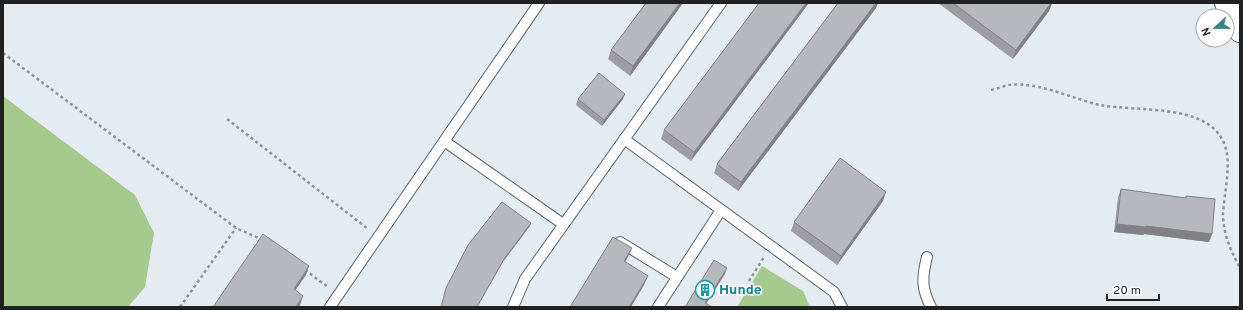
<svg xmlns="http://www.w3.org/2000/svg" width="1243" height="310" viewBox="0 0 1243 310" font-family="Overpass,sans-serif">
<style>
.green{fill:#a6ca8e}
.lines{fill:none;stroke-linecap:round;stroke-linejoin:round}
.lane-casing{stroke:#5d6267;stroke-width:12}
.secondary-casing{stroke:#5d6267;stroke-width:24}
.path{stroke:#8e9397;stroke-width:2.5;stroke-dasharray:3 3;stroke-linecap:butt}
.lane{stroke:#fff;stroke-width:10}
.secondary{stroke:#fff;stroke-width:22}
.wall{fill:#9d9da3}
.shaded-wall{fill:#808085}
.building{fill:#b7b7be;stroke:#808085}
.labels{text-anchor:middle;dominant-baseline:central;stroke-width:3;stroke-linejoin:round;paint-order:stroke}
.culture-label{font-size:14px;font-weight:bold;fill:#0d838f;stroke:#fff;text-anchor:start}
</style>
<rect width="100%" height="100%" fill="#e5ecf1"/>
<path class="green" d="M3,96L135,195L154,233L145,287L128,307H7L3,304Z
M762,266L803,291L810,307H737Z"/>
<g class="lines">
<defs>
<path id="lane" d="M624,139L834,292L842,307
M444,141L563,224
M620,242L677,277
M927,257C922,277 921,288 931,307
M330,307L539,3
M513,307L525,279L721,3
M658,307L721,210"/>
<path id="secondary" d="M1226,3L1240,31"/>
</defs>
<use href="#lane" class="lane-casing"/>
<use href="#secondary" class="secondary-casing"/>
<path class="path" d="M3,53L236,228L263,240
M991,90C997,89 1003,86 1009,85C1037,81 1073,99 1100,105C1136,112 1205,103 1223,141C1233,160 1224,193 1223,214C1223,234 1231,251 1240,268
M227,119L368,229
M305,270L328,287
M749,281L764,257
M180,307L236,228"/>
<use href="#lane" class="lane"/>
<use href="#secondary" class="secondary"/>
</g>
<path class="wall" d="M646,3H683L630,76L608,59L611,50Z
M759,3L691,161L661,139L664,130Z
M838,3H878L876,8L738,191L714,173L717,164Z
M938,3H1052L1049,11L1013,59Z
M578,99H623L602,126L576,105Z
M1121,189L1186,198V196L1212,234L1209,242L1144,234L1143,235L1114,232L1118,197Z
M883,201L837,265L791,231L794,222Z"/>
<path class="shaded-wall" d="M680,3H683L630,76L633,66Z
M806,3H809L691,161L694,152Z
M876,3H878L876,8L738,191L741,182Z
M1051,3H1052L1049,11L1013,59L1016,50Z
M625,94L623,99L602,126L604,120Z
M886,192L883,201L837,265L841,256Z
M531,223L530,226L503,262L477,307L504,259Z
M1117,224L1146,226L1212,234L1209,242L1144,234L1143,235L1114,232Z
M632,248L628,257L620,270L624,261Z
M309,266L306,275L290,298L294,289Z
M727,268L725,274L704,307L705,303Z
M648,276L644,285L631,307H629Z
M303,296L300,305L299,307H296Z"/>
<path class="building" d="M646,3H680L633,66L611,50Z
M759,3H806L694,152L664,130Z
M838,3H876L741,182L717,164Z
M953,3H1051L1016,50Z
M599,73L625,94L604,120L578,99Z
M840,158L886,192L841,256L794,222Z
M1121,189L1186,198V196L1215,199L1212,234L1146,226V227L1117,224Z
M502,202L531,223L504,259L477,307H441L446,288L468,245Z
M263,234L309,266L294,289L303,296L296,307H213Z
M613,237L632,248L624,261L648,276L629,307H570Z
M714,260L727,268L705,303L712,307H685Z"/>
<defs>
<symbol id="building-ring" viewBox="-11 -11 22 22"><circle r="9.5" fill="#fff" stroke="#0f9aa8" stroke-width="1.5"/><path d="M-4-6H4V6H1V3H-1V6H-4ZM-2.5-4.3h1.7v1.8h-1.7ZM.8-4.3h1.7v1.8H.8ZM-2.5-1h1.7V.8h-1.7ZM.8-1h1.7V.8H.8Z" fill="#0f9aa8"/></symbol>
</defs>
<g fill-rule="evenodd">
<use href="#building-ring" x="694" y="279" width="22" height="22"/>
</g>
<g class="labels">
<g class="culture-label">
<text x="719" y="290">Hunde</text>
</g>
</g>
<rect width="1243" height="310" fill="none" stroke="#1f2123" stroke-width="8"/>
<g transform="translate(1215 28) rotate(248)"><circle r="19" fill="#ffffff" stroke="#a5a6a7"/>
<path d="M0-3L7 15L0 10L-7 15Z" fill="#3b8385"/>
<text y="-6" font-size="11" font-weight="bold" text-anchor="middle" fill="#1f2123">N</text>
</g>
<path d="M1107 294v6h52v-6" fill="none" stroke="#1f2123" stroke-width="2"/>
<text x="1113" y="294" font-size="12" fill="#1f2123" stroke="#ffffff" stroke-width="3" paint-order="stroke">20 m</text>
</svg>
